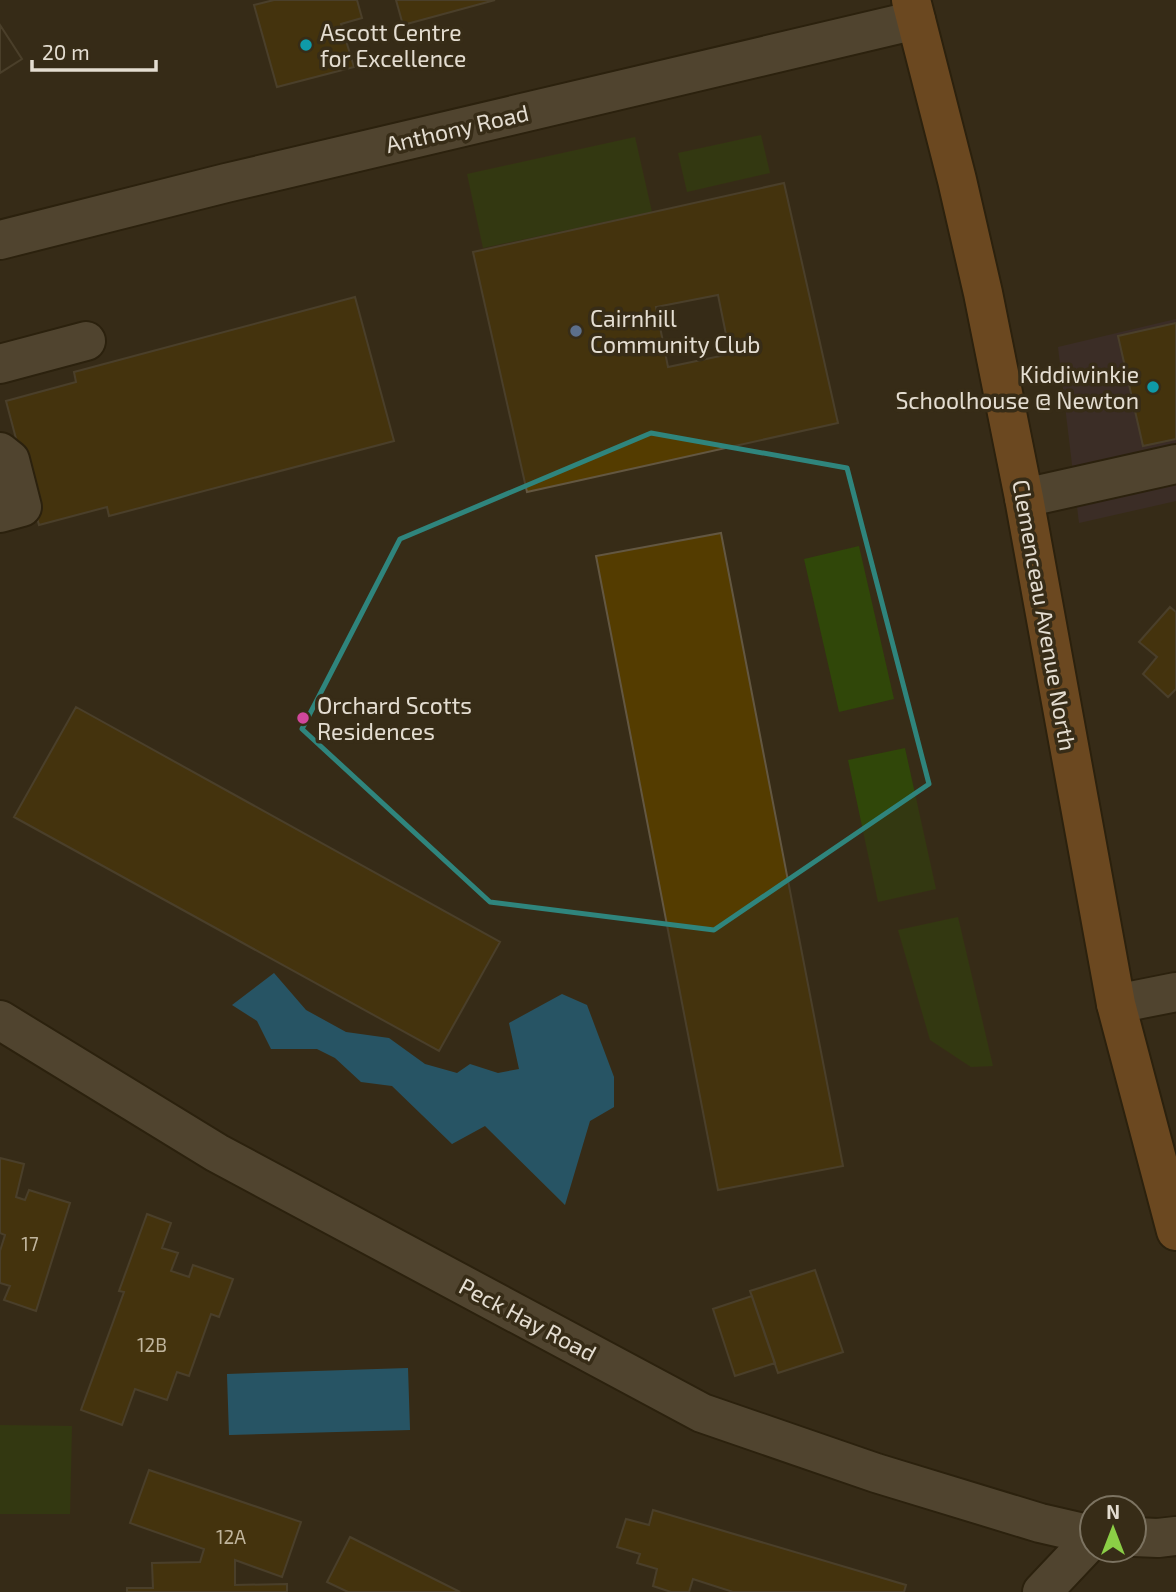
<svg xmlns="http://www.w3.org/2000/svg" width="1176" height="1592" viewBox="0 0 1176 1592" font-family="'Exo 2',sans-serif">
<style>
.education{fill:#412f39}
.green{fill:#304709}
.water{fill:#1686c2}
.building{fill:#543c00;stroke:#635741;stroke-width:2;fill-rule:evenodd}
.lines{fill:none;stroke-linecap:round;stroke-linejoin:round}
.minor-casing{stroke:#1e1402;stroke-width:42}
.major-casing{stroke:#1e1402;stroke-width:42}
.minor{stroke:#6f634d;stroke-width:38}
.major{stroke:#ac6a2c;stroke-width:38}
.marked{fill:none;stroke:#2f857d;stroke-width:5;stroke-linejoin:round}
.culture-dot{fill:#0f9aa8;stroke:#372c17;stroke-width:2.5}
.service-dot{fill:#5c6f8a;stroke:#372c17;stroke-width:2.5}
.hotel-dot{fill:#d1479c;stroke:#372c17;stroke-width:2.5}
.labels{text-anchor:middle;dominant-baseline:central;stroke-width:7;stroke-linejoin:round;paint-order:stroke}
.number-label{font-size:19px;fill:#c0b59d}
.poi-label{font-size:23px;fill:#e4ddd1;stroke:#372c17;text-anchor:start}
.street-label{font-size:23px;fill:#e4ddd1;stroke:#372c17}
</style>
<rect width="100%" height="100%" fill="#372c17"/>
<path class="education" d="M1176,319V501L1079,523L1058,347Z"/>
<path class="green" d="M761,135L770,173L687,192L678,153Z
M635,137L652,212L483,248L467,174Z
M859,546L894,699L839,712L804,559Z
M905,748L936,889L878,902L848,760Z
M958,917L993,1066L971,1067L930,1040L898,930Z
M0,1425L72,1426L70,1514H0Z"/>
<path class="water" d="M274,973L306,1010L346,1032L389,1038L425,1064L457,1073L470,1064L498,1073L519,1069L509,1023L562,994L587,1005L614,1077V1107L590,1121L565,1205L485,1126L452,1144L392,1086L361,1082L335,1058L317,1049H271L257,1021L232,1005Z
M408,1368L410,1430L229,1435L227,1374Z"/>
<path class="building" d="M274,0H357L362,18L341,24L354,67L277,87L254,5Z
M396,0H495L403,25Z
M0,25L22,59L0,73Z
M0,25L22,59L0,73Z
M784,183L838,423L527,492L473,252ZM718,295L730,354L668,367L656,307Z
M355,297L394,441L109,516L107,507L39,525L6,401L76,382L74,372Z
M1176,323V439L1143,446L1118,336Z
M721,533L843,1166L718,1190L596,556Z
M1170,607L1176,612V689L1168,697L1143,674L1157,657L1139,642Z
M76,707L500,942L439,1051L14,817Z
M0,1158L24,1164L16,1197L25,1200L29,1190L70,1203L36,1311L4,1300L10,1286L0,1283V1251L5,1235L0,1233Z
M147,1214L171,1223L162,1248L178,1253L171,1271L189,1277L193,1265L233,1279L219,1317L211,1314L189,1376L177,1372L167,1400L135,1389L122,1425L81,1410L124,1292L119,1291Z
M815,1270L843,1352L778,1373L750,1291Z
M752,1296L775,1363L735,1376L713,1309Z
M149,1470L301,1522L282,1577L235,1560V1585L287,1584V1592H127V1588H153L152,1563L200,1562L204,1549L130,1523Z
M653,1510L906,1585L904,1592H733L693,1579L689,1592H671L653,1586L657,1569L637,1563L640,1554L617,1547L626,1519L649,1525Z
M350,1537L460,1592H348L327,1582Z"/>
<g class="lines">
<defs>
<path id="minor" d="M0,240L226,183L916,20
M0,364L86,341
M0,452L10,460L22,507L0,513
M1024,498L1176,464
M1116,1004L1176,992
M0,1020L217,1153L702,1413L876,1473L1040,1523L1092,1535
M1134,1537L1158,1538L1176,1536
M1042,1592L1092,1539"/>
<path id="major" d="M911,0L957,180L983,293L1024,498L1116,1004L1176,1231"/>
</defs>
<use href="#minor" class="minor-casing"/>
<use href="#major" class="major-casing"/>
<use href="#minor" class="minor"/>
<use href="#major" class="major"/>
</g>
<path d="M0 0H1176V1592H0ZM651,433L847,468L929,784L714,930L490,902L302,729L400,539Z" fill="#372c17" fill-opacity=".55" fill-rule="evenodd"/>
<path class="marked" d="M651,433L847,468L929,784L714,930L490,902L302,729L400,539Z"/>
<g class="culture-dot">
<circle cx="306" cy="45" r="7"/>
<circle cx="1153" cy="387" r="7"/>
</g>
<circle class="service-dot" cx="576" cy="331" r="7"/>
<circle class="hotel-dot" cx="303" cy="718" r="7"/>
<g class="labels">
<g class="number-label">
<text x="30" y="1243">17</text>
<text x="152" y="1344">12B</text>
<text x="231" y="1536">12A</text>
</g>
<g class="poi-label">
<text x="320" y="32">Ascott Centre<tspan x="320" dy="26">for Excellence</tspan></text>
<text x="590" y="318">Cairnhill<tspan x="590" dy="26">Community Club</tspan></text>
<text x="1139" y="374" text-anchor="end">Kiddiwinkie<tspan x="1139" dy="26">Schoolhouse @ Newton</tspan></text>
<text x="317" y="705">Orchard Scotts<tspan x="317" dy="26">Residences</tspan></text>
</g>
<g class="street-label">
<text transform="translate(457 128) rotate(-13)">Anthony Road</text>
<text transform="translate(1045 615) rotate(80)">Clemenceau Avenue North</text>
<text transform="translate(528 1319) rotate(28)">Peck Hay Road</text>
</g>
</g>
<g transform="translate(1113 1529)"><circle r="33" fill="#372c17" stroke="#7c7361" stroke-width="2"/>
<path d="M0-5L12 26L0 18L-12 26Z" fill="#8bce46"/>
<text y="-10" font-size="19" font-weight="bold" text-anchor="middle" fill="#e4ddd1">N</text>
</g>
<path d="M32 60v10h124v-10" fill="none" stroke="#e4ddd1" stroke-width="3.5"/>
<text x="42" y="60" font-size="21" fill="#e4ddd1" stroke="#372c17" stroke-width="5" paint-order="stroke">20 m</text>
</svg>
